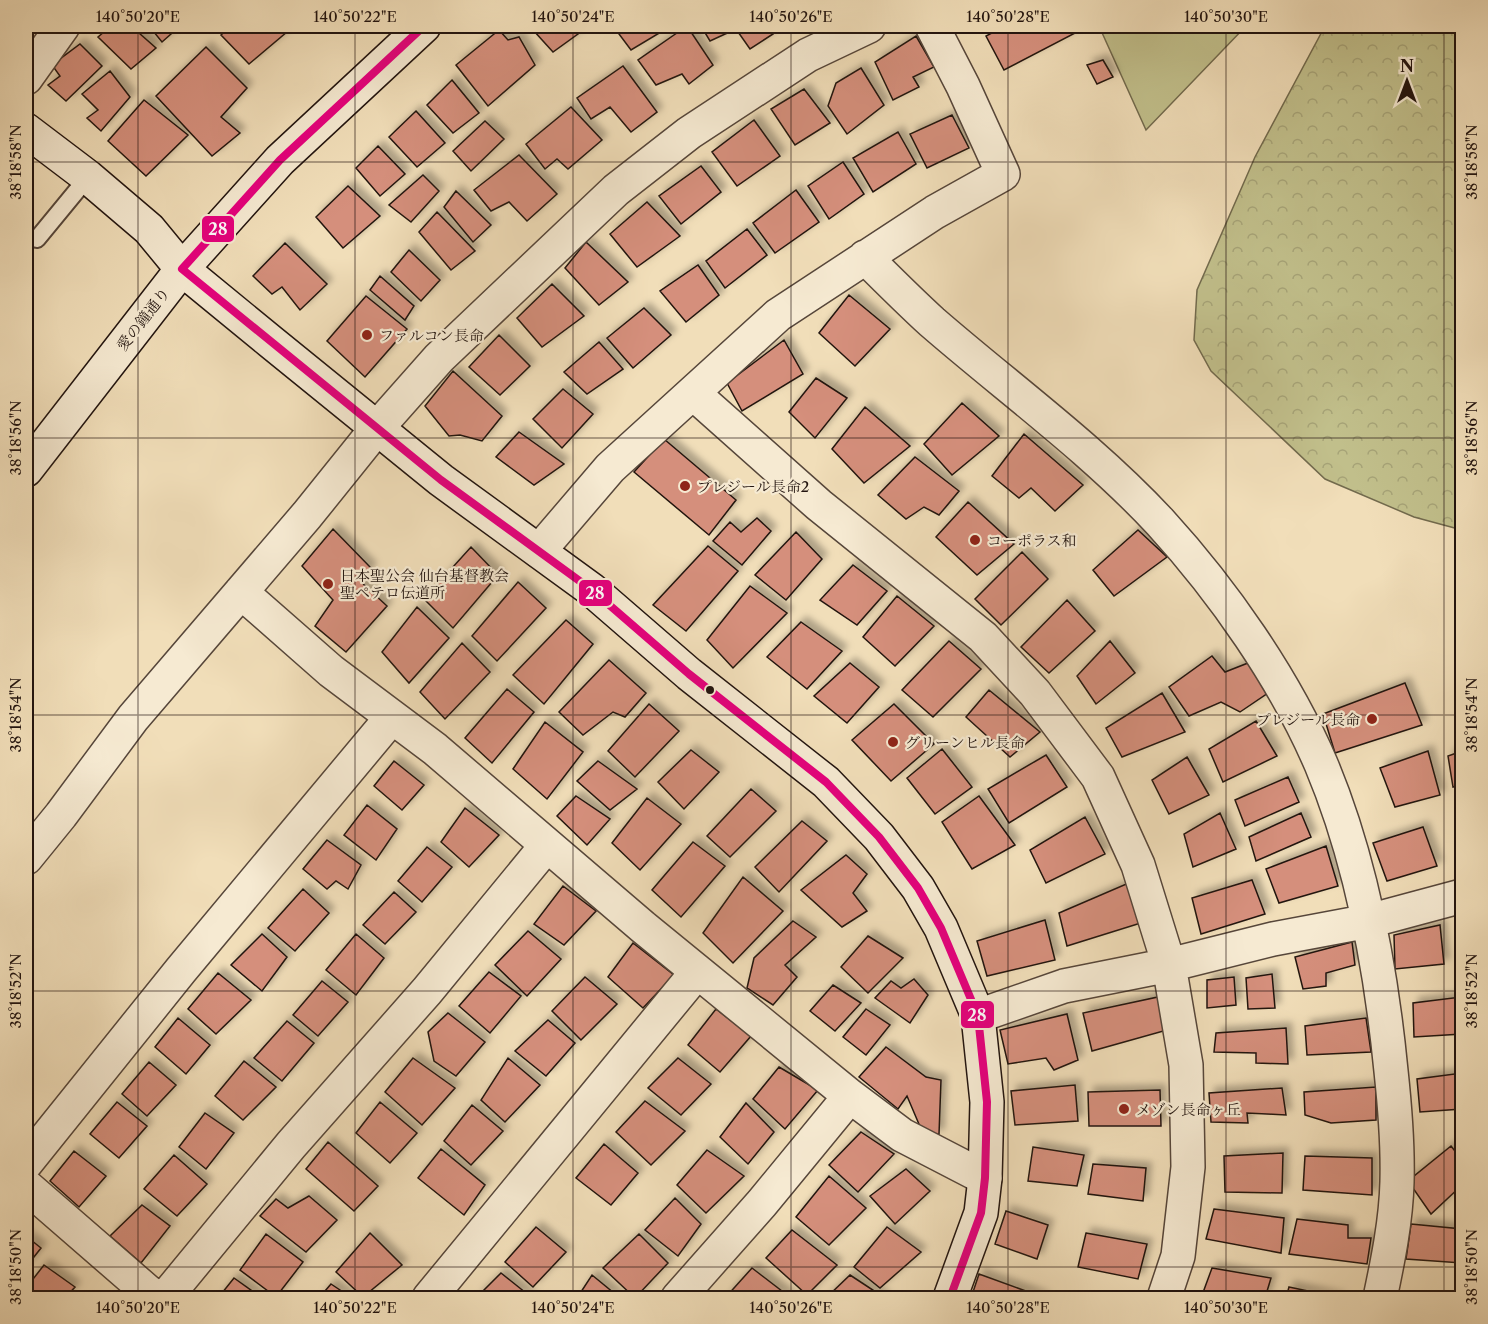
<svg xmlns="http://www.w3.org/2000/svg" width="1488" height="1324" viewBox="0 0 1488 1324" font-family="'Libre Caslon Text','Noto Serif JP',serif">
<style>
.green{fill:#c1bf8b;stroke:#726a4d;stroke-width:1.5}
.forest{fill:url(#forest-crowns);stroke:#726a4d;stroke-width:1.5}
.building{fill:#d58f7b;stroke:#22140f;stroke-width:1.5;filter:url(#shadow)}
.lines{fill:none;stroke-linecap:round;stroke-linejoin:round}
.lane-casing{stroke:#56463a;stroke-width:20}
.street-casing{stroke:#56463a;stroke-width:36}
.secondary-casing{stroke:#22140f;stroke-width:36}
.lane{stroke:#f6ead2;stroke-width:16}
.street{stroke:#f6ead2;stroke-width:33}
.secondary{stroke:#f6ead2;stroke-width:33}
.bus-1-casing{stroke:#f6ead2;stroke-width:12}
.bus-1{stroke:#e5007d;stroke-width:8}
.ticks{fill:none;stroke:#22140f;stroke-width:1.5;stroke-opacity:0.45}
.poi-dot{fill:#8f2418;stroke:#f6ead2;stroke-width:2}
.bus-dot{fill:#22140f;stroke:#f6ead2;stroke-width:2}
.labels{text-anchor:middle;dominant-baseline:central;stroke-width:4.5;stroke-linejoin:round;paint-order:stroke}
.street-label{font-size:15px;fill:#22140f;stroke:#f6ead2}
.poi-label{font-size:15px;fill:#22140f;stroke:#f6ead2;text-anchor:start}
.line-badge{stroke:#f6ead2;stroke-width:2}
.badge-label{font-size:16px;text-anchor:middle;font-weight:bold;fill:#fff}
.neatline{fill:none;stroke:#22140f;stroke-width:2}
.ticks-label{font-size:15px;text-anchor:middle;fill:#22140f}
</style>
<defs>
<pattern id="forest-crowns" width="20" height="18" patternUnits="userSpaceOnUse" patternTransform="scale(1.5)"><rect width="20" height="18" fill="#c1bf8b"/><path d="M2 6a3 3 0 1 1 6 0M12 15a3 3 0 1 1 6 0" fill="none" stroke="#a6a377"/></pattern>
<filter id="shadow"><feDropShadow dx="5.5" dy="-5.5" stdDeviation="3" flood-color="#0004"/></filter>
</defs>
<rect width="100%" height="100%" fill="#f1deb9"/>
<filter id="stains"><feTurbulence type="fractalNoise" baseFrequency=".00333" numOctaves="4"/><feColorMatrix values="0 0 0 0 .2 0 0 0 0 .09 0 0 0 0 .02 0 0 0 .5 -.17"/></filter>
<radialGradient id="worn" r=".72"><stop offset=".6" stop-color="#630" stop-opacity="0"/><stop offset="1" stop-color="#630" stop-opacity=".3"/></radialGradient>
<path class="green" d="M1099,26H1246L1146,130Z"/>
<path class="forest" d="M1325,26H1462V530L1414,517L1325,479L1211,371L1194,340L1197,290L1255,157Z"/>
<path class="building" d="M111,26H131L156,48L131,69L98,37Z
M149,26H180L162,42Z
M231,26H294L249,64L221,35Z
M536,26H589L553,52L534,31Z
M613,26H671L631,50Z
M687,26L713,65L689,84L682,74L656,85L638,60Z
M701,26H767L773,34L750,49L736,29L710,41Z
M1005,26H1076L1079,31L1004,70L986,36Z
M499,30L508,40L519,37L535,65L488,106L456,65Z
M916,36L934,67L913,77L919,87L893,100L875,62Z
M80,44L102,66L66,101L48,85L60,76L52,65Z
M206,47L247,88L221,117L240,133L212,156L156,96Z
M1103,60L1113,77L1097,84L1087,65Z
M623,66L657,112L631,132L610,107L591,119L577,98Z
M861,68L884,105L847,134L828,106L836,83Z
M110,71L130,97L101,131L87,118L98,110L82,94Z
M452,80L479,113L453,133L427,105Z
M804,89L830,123L795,145L771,109Z
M144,100L188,135L146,176L108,141Z
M571,107L602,140L568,169L557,159L545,169L526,144Z
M416,111L445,143L417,167L389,137Z
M952,115L969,148L927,168L910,134Z
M754,120L780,156L737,186L712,152Z
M485,121L504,139L471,171L453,151Z
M898,132L916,164L873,192L853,158Z
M378,146L405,174L380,196L356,168Z
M519,155L557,194L527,221L509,202L491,211L474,190Z
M843,162L864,194L829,219L808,186Z
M701,166L721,192L681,224L659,196Z
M423,175L439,191L411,222L389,205Z
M348,186L380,216L343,248L316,217Z
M796,190L819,222L775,253L753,223Z
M456,191L491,225L473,242L444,207Z
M647,202L680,236L637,267L610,234Z
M437,212L475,251L451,270L419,232Z
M747,229L767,255L725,288L706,261Z
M586,242L628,282L599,305L565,268Z
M285,243L327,284L300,310L282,287L272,294L253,276Z
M409,250L440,280L421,301L391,272Z
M698,265L719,295L686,322L660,291Z
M380,276L414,306L405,320L370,290Z
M552,284L584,316L542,347L517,318Z
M849,295L890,329L855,366L819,333Z
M366,296L407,329L365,377L327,341Z
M644,308L671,335L633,368L607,338Z
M499,335L530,366L500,395L469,367Z
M784,340L803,374L742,411L727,383Z
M599,342L623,369L587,394L564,372Z
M453,371L502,416L482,441L460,435L449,436L425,406Z
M816,378L847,398L815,438L789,412Z
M563,389L593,414L562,448L533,419Z
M962,403L999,436L952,475L924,444Z
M865,407L910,446L864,483L832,449Z
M519,432L564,464L534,485L496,457Z
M1024,434L1083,485L1055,511L1031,488L1019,498L992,476Z
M664,439L736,500L709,535L634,472Z
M915,457L959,491L939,515L924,507L906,519L878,495Z
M968,502L1014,544L977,575L936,537Z
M757,518L771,531L742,565L713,541L730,522L741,532Z
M333,529L371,568L361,582L387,606L346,652L315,626L333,600L302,566Z
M1138,530L1167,557L1114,596L1093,570Z
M796,532L822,559L786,600L755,575Z
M708,546L738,571L686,631L653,605Z
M471,547L498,575L453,628L424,599Z
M1022,552L1048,579L1001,625L975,599Z
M853,565L887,591L857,625L820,600Z
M518,582L546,608L497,661L472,636Z
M750,586L787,613L733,668L707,640Z
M897,596L934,626L895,666L863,637Z
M1067,600L1095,631L1049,673L1021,647Z
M417,607L449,638L409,683L382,652Z
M566,620L593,644L544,704L513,675Z
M801,622L842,651L807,689L767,657Z
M949,641L981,669L933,717L902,690Z
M1110,641L1135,673L1096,704L1077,676Z
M462,643L490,672L445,719L420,692Z
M1212,656L1225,672L1248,663L1268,693L1240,712L1221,702L1189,716L1169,687Z
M609,660L646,693L625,717L613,712L583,735L559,712Z
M850,663L879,687L847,723L814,696Z
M1405,683L1422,725L1335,753L1323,714Z
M507,689L534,712L492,763L465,738Z
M989,690L1040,732L1010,757L966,717Z
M1162,693L1185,732L1122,757L1106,728Z
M649,704L679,731L635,777L608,751Z
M894,704L934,744L891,781L852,740Z
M1256,721L1277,756L1223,782L1209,749Z
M545,722L583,752L547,799L513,769Z
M942,749L972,787L935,814L907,778Z
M691,750L719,772L684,809L658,782Z
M1428,751L1440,795L1395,807L1380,768Z
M1462,751V785L1453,787L1448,756Z
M1046,755L1067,787L1009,823L988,789Z
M1187,757L1209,795L1169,814L1152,780Z
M394,761L424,785L402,810L374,786Z
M598,761L637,789L610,810L577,781Z
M1288,777L1299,802L1245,826L1235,800Z
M751,789L776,811L730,857L707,836Z
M576,796L610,819L587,845L557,816Z
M979,796L1015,845L972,869L942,822Z
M647,798L681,824L640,870L612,843Z
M367,805L397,829L376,860L344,835Z
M465,808L499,835L469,867L441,842Z
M1220,813L1236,849L1193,867L1184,834Z
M1301,813L1311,837L1256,861L1249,837Z
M1085,817L1105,854L1046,883L1030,850Z
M802,821L827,841L779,892L755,867Z
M1423,827L1437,866L1387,881L1373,843Z
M327,840L361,865L348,889L336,881L327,889L303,869Z
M693,842L725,866L681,917L652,890Z
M1326,846L1338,886L1279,903L1266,869Z
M427,847L452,867L422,902L398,881Z
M846,855L867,874L853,893L867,911L842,927L801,890Z
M743,877L783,911L733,963L703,933Z
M1252,880L1265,914L1201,934L1192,898Z
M1131,882L1144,922L1067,946L1059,913Z
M563,886L596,911L564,945L534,924Z
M303,889L329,913L295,951L268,928Z
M394,892L416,912L385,944L363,925Z
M1045,920L1055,960L987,976L977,941Z
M793,921L816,937L785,965L797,977L773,1005L747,988L754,958Z
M1440,925L1444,964L1395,969L1394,935Z
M528,931L561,959L527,996L495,965Z
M262,934L287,957L262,991L231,965Z
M356,934L384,958L356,995L326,970Z
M868,936L903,958L868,993L841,967Z
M1352,942L1355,965L1326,973V986L1303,989L1295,957Z
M633,943L674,975L643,1008L608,977Z
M489,972L521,996L490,1033L459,1006Z
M218,973L251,1000L216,1034L188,1009Z
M1272,974L1275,1008L1248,1009L1246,978Z
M585,977L617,1004L581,1040L552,1011Z
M1234,977L1236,1005L1207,1008V980Z
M914,979L928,995L910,1023L875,998L891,981L901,988Z
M322,981L348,1002L318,1036L293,1015Z
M833,985L861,1003L835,1031L810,1011Z
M1158,997L1167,1030L1092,1051L1083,1013Z
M1461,997L1462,1034L1414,1037L1413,1003Z
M716,1009L751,1036L720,1072L688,1045Z
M866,1009L890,1025L866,1055L843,1037Z
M448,1013L485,1042L456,1076L434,1061L428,1032Z
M1067,1014L1078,1060L1054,1070L1046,1058L1008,1064L1000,1030Z
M178,1018L210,1045L186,1074L155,1047Z
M1366,1018L1371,1052L1307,1055L1305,1026Z
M548,1020L575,1043L546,1076L515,1051Z
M287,1021L314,1043L282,1081L254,1058Z
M1286,1028L1288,1064L1256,1063V1053L1214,1052L1216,1033Z
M886,1047L926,1077L941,1080L939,1134L924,1136L907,1096L898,1109L859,1077Z
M413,1058L455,1088L422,1125L385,1092Z
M508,1058L540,1085L505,1122L481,1100Z
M678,1058L711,1084L681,1115L648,1088Z
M244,1061L276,1087L243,1120L215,1096Z
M149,1062L176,1085L147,1116L122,1094Z
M779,1067L818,1090L785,1129L753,1099Z
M1462,1073V1109L1420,1112L1417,1079Z
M1075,1085L1078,1121L1015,1125L1011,1091Z
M1376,1087V1120L1331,1123L1305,1115L1304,1092Z
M1282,1088L1286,1115L1247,1113L1248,1123L1211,1122L1209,1093Z
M1160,1090L1161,1126H1089L1088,1092Z
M645,1101L685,1131L651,1165L616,1132Z
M117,1102L147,1126L119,1158L90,1134Z
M380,1102L417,1133L390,1163L356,1133Z
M746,1103L774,1132L748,1164L720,1137Z
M472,1105L503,1131L471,1165L444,1141Z
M205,1113L234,1133L206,1169L179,1147Z
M861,1132L894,1154L858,1192L829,1165Z
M328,1142L378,1186L354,1211L306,1169Z
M604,1144L638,1173L611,1205L576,1178Z
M1451,1146L1462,1160V1185L1431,1214L1408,1181Z
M1033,1147L1084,1155L1077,1186L1028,1181Z
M441,1149L485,1185L464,1215L418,1178Z
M707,1150L744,1176L706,1213L677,1185Z
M74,1151L106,1176L79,1207L50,1181Z
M1283,1153L1282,1193L1225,1192L1224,1156Z
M174,1155L207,1184L177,1216L144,1189Z
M1305,1156L1372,1158V1195L1303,1190Z
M1093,1164L1146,1168L1143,1201L1088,1194Z
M906,1169L930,1191L895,1224L870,1196Z
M829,1176L866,1208L829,1245L796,1217Z
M309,1196L337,1220L306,1252L260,1216L276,1199L288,1208Z
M675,1198L701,1224L678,1256L645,1230Z
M142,1205L170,1226L141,1263L110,1236Z
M1214,1209L1284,1218L1281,1253L1206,1239Z
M1006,1211L1048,1225L1037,1259L995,1244Z
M1297,1219L1348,1225V1238H1371L1367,1264L1289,1254Z
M1411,1224L1462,1229V1263L1406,1259Z
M536,1227L566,1252L533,1287L505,1262Z
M887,1227L921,1252L880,1288L854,1267Z
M792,1230L837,1265L807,1295L766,1258Z
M370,1233L402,1265L363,1297L336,1272Z
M1086,1233L1147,1244L1138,1279L1078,1267Z
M266,1234L303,1262L276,1297L240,1270Z
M639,1234L668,1263L635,1298L603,1268Z
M26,1236L41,1248L26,1267Z
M44,1265L75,1287L65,1298H26V1288Z
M752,1268L791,1298H725Z
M1212,1268L1271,1278L1265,1298H1201Z
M501,1273L531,1297L476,1298Z
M979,1274L1045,1298H971Z
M592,1275L620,1298H577Z
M850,1275L885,1298H826Z
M234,1278L262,1298H218Z
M331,1284L352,1298H319Z
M1289,1287L1341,1298H1286Z"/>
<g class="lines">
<defs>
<path id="lane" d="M37,239L88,177"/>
<path id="street" d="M26,78L63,26
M865,257C887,279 909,301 932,322C1008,388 1091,448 1160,522C1223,591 1284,678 1321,764C1361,859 1381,968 1391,1071C1395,1108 1398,1145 1397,1182C1396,1221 1388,1260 1380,1298
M693,393L819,505L983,637L1035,693L1098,777L1138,865L1169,965L1186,1065L1188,1167L1178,1256L1164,1298
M539,551L610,468L778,315L935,212L1003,174L963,86L932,26
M241,592L331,671L435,749L643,927L850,1096L902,1135L985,1178
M26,858L61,815L133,718L307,515L377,428L439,358L616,190L689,133L808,55L869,26
M978,1016L1064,986L1169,965L1273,939L1369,921L1462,896
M26,1163L181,970L392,717
M26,1186L155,1298
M165,1298L291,1145L427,991L547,845
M429,1298L697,972
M678,1298L762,1203L850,1096"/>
<path id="secondary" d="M26,130L88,177L149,229L182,269L271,342L441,480L592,590L689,674L826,782L879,837L918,888L941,928L978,1016L987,1102L985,1178L981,1213L950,1298
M26,470L182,269L280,160L424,26"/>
</defs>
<use href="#lane" class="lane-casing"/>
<use href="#street" class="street-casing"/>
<use href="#secondary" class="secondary-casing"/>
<use href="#lane" class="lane"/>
<use href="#street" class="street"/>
<use href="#secondary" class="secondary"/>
<defs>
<path id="bus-1" d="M424,26L280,160L182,269L441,480L592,590L689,674L826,782L879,837L918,888L941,928L978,1016L987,1102L985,1178L981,1213L950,1298"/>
</defs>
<use href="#bus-1" class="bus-1-casing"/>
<use href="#bus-1" class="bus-1"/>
</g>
<path class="ticks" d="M138,26V1298M355,26V1298M573,26V1298M791,26V1298M1008,26V1298M1226,26V1298M1444,26V1298M26,162H1462M26,438H1462M26,715H1462M26,991H1462M26,1267H1462"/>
<g class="poi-dot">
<circle cx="367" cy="335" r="6"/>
<circle cx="685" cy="486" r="6"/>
<circle cx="975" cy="540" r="6"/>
<circle cx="328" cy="584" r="6"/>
<circle cx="1372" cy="719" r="6"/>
<circle cx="893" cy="742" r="6"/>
<circle cx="1124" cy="1109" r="6"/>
</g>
<circle class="bus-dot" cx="710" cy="690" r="5"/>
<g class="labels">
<g class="street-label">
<text transform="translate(143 319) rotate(-52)">愛の鐘通り</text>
</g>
<g class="poi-label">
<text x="379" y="335">ファルコン長命</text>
<text x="697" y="486">プレジール長命2</text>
<text x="987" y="540">コーポラス和</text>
<text x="340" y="575">日本聖公会 仙台基督教会<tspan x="340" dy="17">聖ペテロ伝道所</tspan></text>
<text x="1360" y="719" text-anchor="end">プレジール長命</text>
<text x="905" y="742">グリーンヒル長命</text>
<text x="1136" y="1109">メゾン長命ヶ丘</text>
</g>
</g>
<g class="line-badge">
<rect x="201" y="215" width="34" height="28" rx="6" fill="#e5007d"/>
<rect x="578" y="579" width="35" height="28" rx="6" fill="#e5007d"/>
<rect x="960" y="1000" width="35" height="29" rx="6" fill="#e5007d"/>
</g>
<g class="badge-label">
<text x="218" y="235">28</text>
<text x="595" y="599">28</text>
<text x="977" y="1021">28</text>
</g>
<rect width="1488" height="1324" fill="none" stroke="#f1deb9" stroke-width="66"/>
<g transform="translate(1407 81)" stroke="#f6ead2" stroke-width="4.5" paint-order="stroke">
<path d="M0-4.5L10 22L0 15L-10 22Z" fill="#22140f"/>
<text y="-9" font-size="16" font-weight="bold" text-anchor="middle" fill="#22140f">N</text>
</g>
<rect x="33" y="33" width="1422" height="1258" class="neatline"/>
<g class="ticks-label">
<text x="138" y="22">140°50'20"E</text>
<text x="355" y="22">140°50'22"E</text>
<text x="573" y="22">140°50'24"E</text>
<text x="791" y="22">140°50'26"E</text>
<text x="1008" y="22">140°50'28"E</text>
<text x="1226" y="22">140°50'30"E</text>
<text transform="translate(16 162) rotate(-90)" y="5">38°18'58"N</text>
<text transform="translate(1472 162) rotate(-90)" y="5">38°18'58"N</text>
<text transform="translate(16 438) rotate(-90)" y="5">38°18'56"N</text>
<text transform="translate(1472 438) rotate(-90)" y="5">38°18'56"N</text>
<text transform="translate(16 715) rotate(-90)" y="5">38°18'54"N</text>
<text transform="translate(1472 715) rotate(-90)" y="5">38°18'54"N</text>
<text transform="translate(16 991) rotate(-90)" y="5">38°18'52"N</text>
<text transform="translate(1472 991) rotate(-90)" y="5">38°18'52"N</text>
<text transform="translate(16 1267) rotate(-90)" y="5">38°18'50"N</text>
<text transform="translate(1472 1267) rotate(-90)" y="5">38°18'50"N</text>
<text x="138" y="1313">140°50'20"E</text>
<text x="355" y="1313">140°50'22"E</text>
<text x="573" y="1313">140°50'24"E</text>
<text x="791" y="1313">140°50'26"E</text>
<text x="1008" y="1313">140°50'28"E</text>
<text x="1226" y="1313">140°50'30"E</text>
</g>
<rect width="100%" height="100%" filter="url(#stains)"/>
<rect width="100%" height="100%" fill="url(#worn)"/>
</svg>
